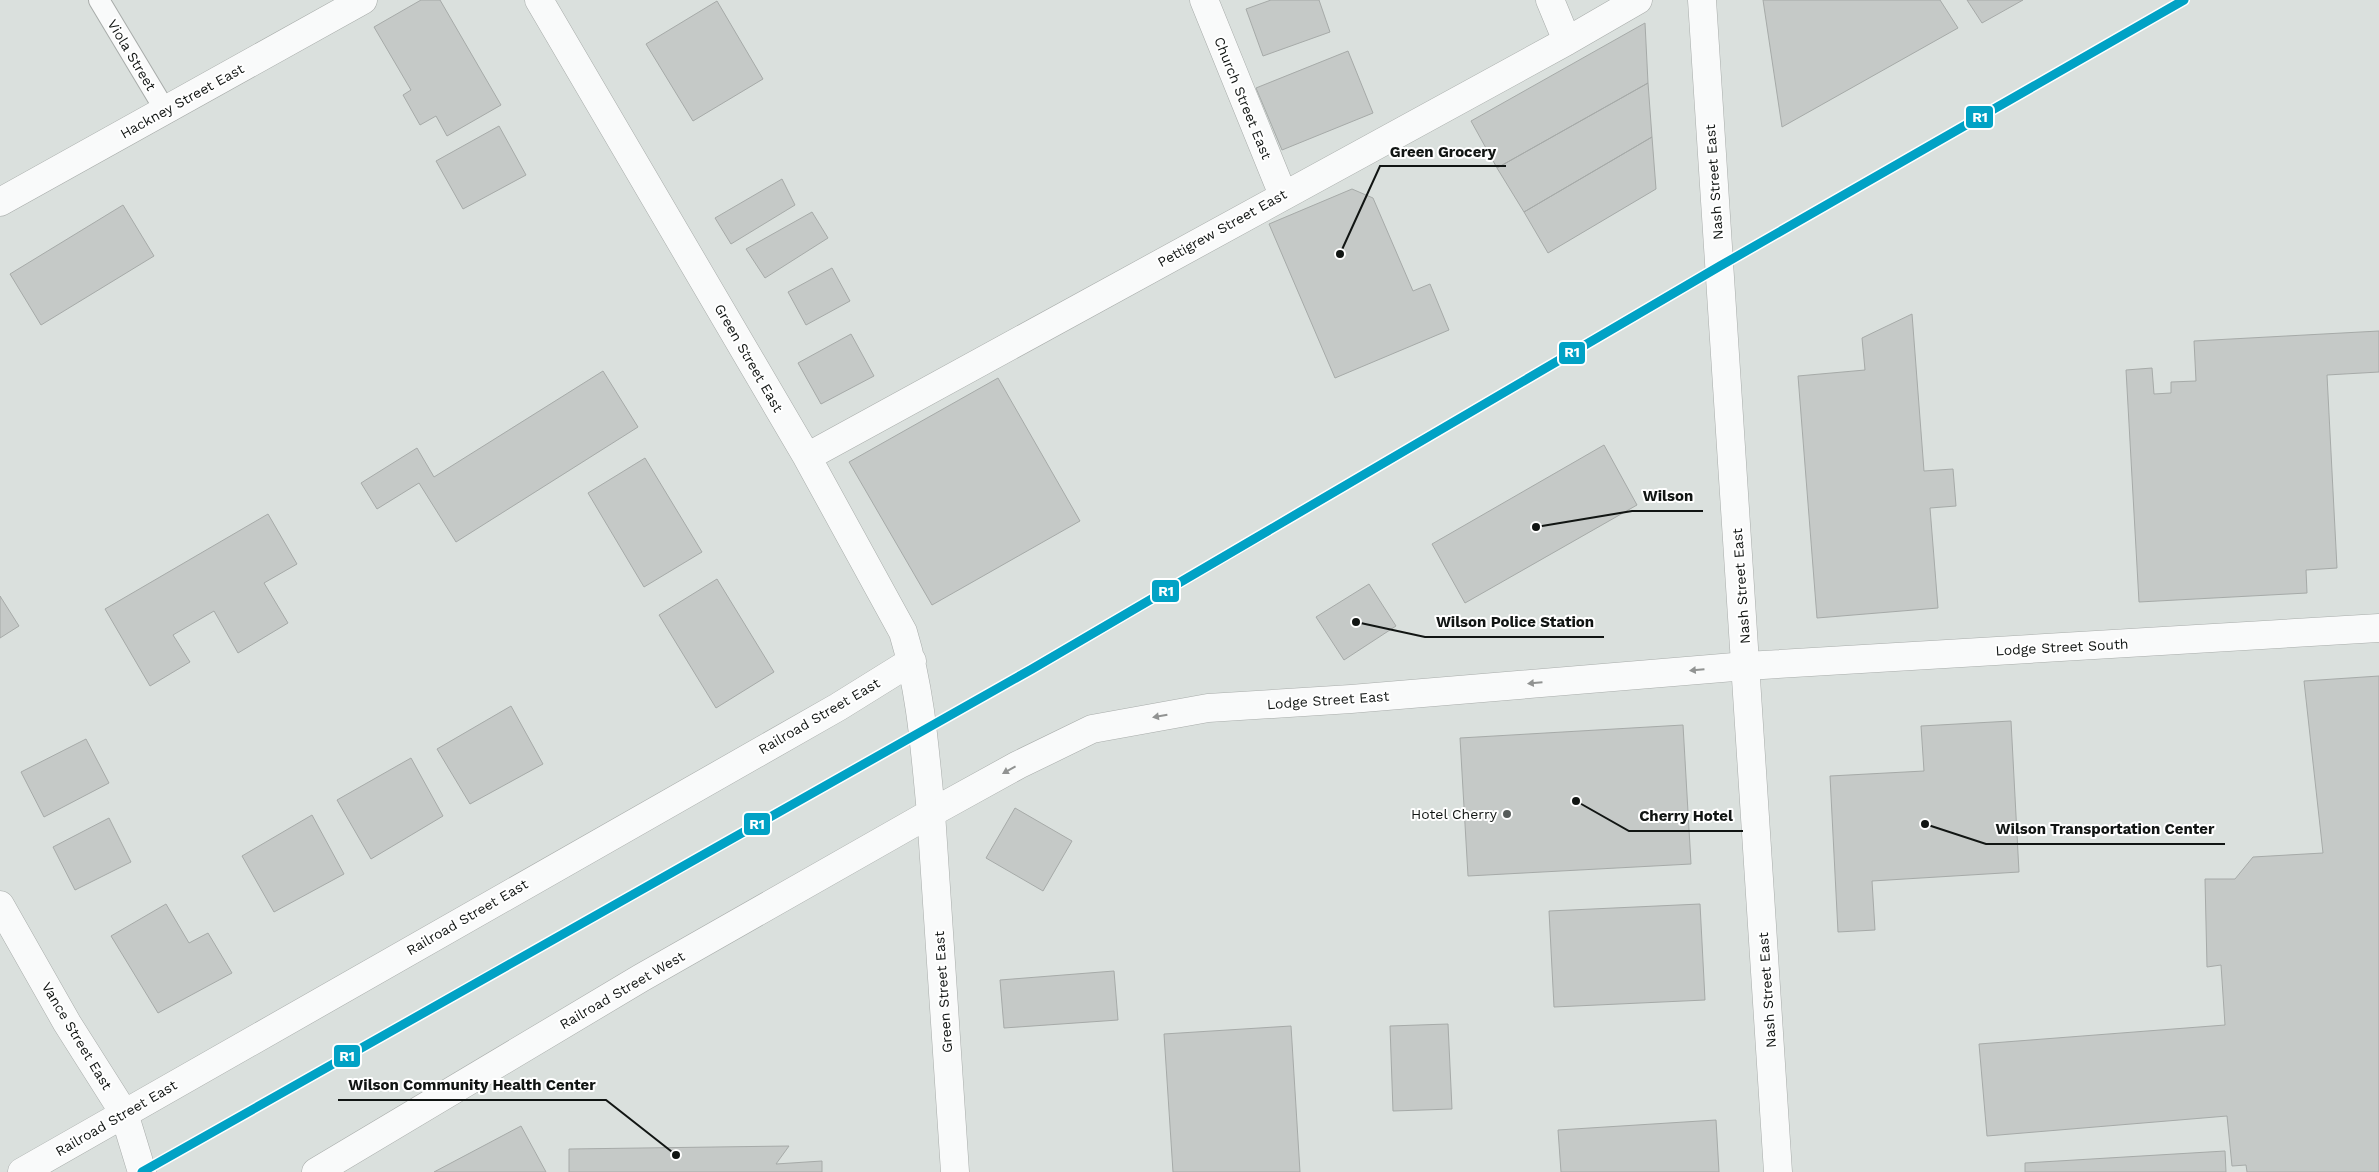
<svg xmlns="http://www.w3.org/2000/svg" width="2379" height="1172" viewBox="0 0 2379 1172" font-family="'Work Sans',sans-serif">
<style>
.building{fill:#c5c9c7;stroke:#a6aaa8}
.lines{fill:none;stroke-linecap:round;stroke-linejoin:round}
.service-casing{stroke:#a8acaa;stroke-width:22}
.minor-casing{stroke:#a8acaa;stroke-width:29}
.tertiary-casing{stroke:#a8acaa;stroke-width:29}
.secondary-casing{stroke:#a8acaa;stroke-width:29}
.service{stroke:#f9fafa;stroke-width:20}
.minor{stroke:#f9fafa;stroke-width:28}
.tertiary{stroke:#f9fafa;stroke-width:28}
.secondary{stroke:#f9fafa;stroke-width:28}
.rail-1-casing{stroke:#fff;stroke-width:12}
.rail-1{stroke:#01a2c5;stroke-width:9}
.oneway{fill:#919392}
.poi-dot{fill:#575c5a;stroke:#fff;stroke-width:2}
.labels{text-anchor:middle;dominant-baseline:central;stroke-width:4;stroke-linejoin:round;paint-order:stroke}
.street-label{font-size:14px;fill:#111513;stroke:#fff}
.poi-label{font-size:14px;fill:#111513;stroke:#fff;text-anchor:end}
.leader{fill:none;stroke:#111513;stroke-width:2}
.callout-dot{fill:#111513;stroke:#fff;stroke-width:2}
.callout-label{font-size:15px;text-anchor:middle;font-weight:bold;fill:#111513;stroke:#fff;stroke-width:4;stroke-linejoin:round;paint-order:stroke}
.line-badge{stroke:#fff;stroke-width:2}
.badge-label{font-size:14px;text-anchor:middle;font-weight:bold;fill:#fff}
</style>
<rect width="100%" height="100%" fill="#dae0dd"/>
<path class="building" d="M421,0H440L501,105L447,136L436,116L420,125L403,95L411,90L374,27Z
M1271,0H1319L1330,32L1263,56L1246,9Z
M1763,0H1940L1958,28L1782,127Z
M1967,0H2023L1982,23Z
M717,1L763,79L693,121L646,44Z
M1645,23L1648,83L1497,168L1471,121Z
M1348,51L1373,113L1282,150L1256,88Z
M1648,83L1652,137L1524,212L1497,168Z
M499,126L526,175L463,209L436,161Z
M1652,137L1656,189L1548,253L1524,212Z
M782,179L795,205L731,244L715,218Z
M1352,189L1373,198L1413,291L1430,284L1449,330L1335,378L1269,224Z
M123,205L154,256L41,325L10,274Z
M812,212L828,238L765,278L746,249Z
M832,268L850,301L806,325L788,292Z
M1912,314L1924,471L1953,469L1956,506L1930,508L1938,608L1817,618L1798,376L1865,370L1862,338Z
M2379,331V372L2327,375L2337,568L2306,570L2307,593L2139,602L2126,370L2152,368L2154,394L2171,393V382L2196,381L2194,341Z
M851,334L874,376L821,404L798,363Z
M603,371L638,427L456,542L419,483L377,509L361,483L417,448L434,477Z
M998,378L1080,521L932,605L849,462Z
M1604,445L1637,505L1465,603L1432,544Z
M645,458L702,552L644,587L588,493Z
M268,514L297,564L264,583L288,623L238,653L214,611L173,635L190,662L150,686L105,609Z
M717,579L774,672L716,708L659,615Z
M1369,584L1396,626L1344,660L1316,617Z
M0,596L19,626L0,638Z
M2379,676V1172H2247L2246,1165L2232,1166L2227,1116L1987,1136L1979,1044L2225,1025L2221,965L2207,967L2205,879H2235L2253,857L2323,853L2304,681Z
M511,706L543,764L470,804L437,749Z
M2011,721L2019,872L1872,881L1875,930L1838,932L1830,776L1924,771L1921,726Z
M1683,725L1691,864L1468,876L1460,738Z
M86,739L109,783L44,817L21,772Z
M411,758L443,816L371,859L337,800Z
M1015,808L1072,841L1043,891L986,858Z
M312,815L344,874L274,912L242,856Z
M109,818L131,862L75,890L53,847Z
M166,904L189,943L208,933L232,973L158,1013L111,936Z
M1700,904L1705,1000L1554,1007L1549,911Z
M1114,971L1118,1020L1004,1028L1000,980Z
M1448,1024L1452,1109L1393,1111L1390,1026Z
M1291,1026L1300,1172H1173L1164,1034Z
M1716,1120L1719,1172H1561L1558,1130Z
M521,1126L546,1172H434Z
M789,1146L776,1164L822,1161V1172H569V1149Z
M2225,1151L2226,1172H2025V1163Z"/>
<g class="lines">
<defs>
<path id="service" d="M99,0L165,110"/>
<path id="minor" d="M539,0L807,457L903,632C921,691 925,752 931,813
M1204,0L1283,195
M1550,0L1567,41
M0,202L363,0
M807,457L1567,41L1638,0
M0,905L67,1023L124,1113L142,1172
M22,1172L838,707L912,661
M316,1172L641,978L931,813L1018,765L1092,729L1208,708L1351,699L1746,666L2379,628"/>
<path id="tertiary" d="M931,813L955,1172"/>
<path id="secondary" d="M1702,0L1778,1172"/>
</defs>
<use href="#service" class="service-casing"/>
<use href="#minor" class="minor-casing"/>
<use href="#tertiary" class="tertiary-casing"/>
<use href="#secondary" class="secondary-casing"/>
<use href="#service" class="service"/>
<use href="#minor" class="minor"/>
<use href="#tertiary" class="tertiary"/>
<use href="#secondary" class="secondary"/>
<defs>
<path id="rail-1" d="M142,1172L1032,669L1720,266L2184,0"/>
</defs>
<use href="#rail-1" class="rail-1-casing"/>
<use href="#rail-1" class="rail-1"/>
</g>
<defs><path id="oneway-solid" d="M-6-.8H1V-3.2L6.5 0L1 3.2V.8H-6Z" transform="scale(1.25)"/></defs>
<g class="oneway">
<use href="#oneway-solid" transform="translate(1697 670) rotate(175)"/>
<use href="#oneway-solid" transform="translate(1535 683) rotate(175)"/>
<use href="#oneway-solid" transform="translate(1160 716) rotate(170)"/>
<use href="#oneway-solid" transform="translate(1009 770) rotate(151)"/>
</g>
<circle class="poi-dot" cx="1507" cy="814" r="5"/>
<g class="labels">
<g class="street-label">
<text transform="translate(132 55) rotate(59)">Viola Street</text>
<text transform="translate(1243 98) rotate(68)">Church Street East</text>
<text transform="translate(182 101) rotate(-29)">Hackney Street East</text>
<text transform="translate(1714 182) rotate(-94)">Nash Street East</text>
<text transform="translate(1222 228) rotate(-29)">Pettigrew Street East</text>
<text transform="translate(749 358) rotate(60)">Green Street East</text>
<text transform="translate(1741 586) rotate(-94)">Nash Street East</text>
<text transform="translate(2062 647) rotate(-3)">Lodge Street South</text>
<text transform="translate(1328 700) rotate(-4)">Lodge Street East</text>
<text transform="translate(819 716) rotate(-30)">Railroad Street East</text>
<text transform="translate(467 917) rotate(-30)">Railroad Street East</text>
<text transform="translate(622 990) rotate(-30)">Railroad Street West</text>
<text transform="translate(1767 990) rotate(-94)">Nash Street East</text>
<text transform="translate(943 992) rotate(-94)">Green Street East</text>
<text transform="translate(77 1036) rotate(59)">Vance Street East</text>
<text transform="translate(116 1118) rotate(-30)">Railroad Street East</text>
</g>
<g class="poi-label">
<text x="1497" y="814">Hotel Cherry</text>
</g>
</g>
<path class="leader" d="M1340 254L1380 166H1506M1536 527L1632 511H1703M1356 622L1425 637H1604M1576 801L1629 831H1743M1925 824L1986 844H2225M676 1155L606 1100H338"/>
<g class="callout-dot">
<circle cx="1340" cy="254" r="5"/>
<circle cx="1536" cy="527" r="5"/>
<circle cx="1356" cy="622" r="5"/>
<circle cx="1576" cy="801" r="5"/>
<circle cx="1925" cy="824" r="5"/>
<circle cx="676" cy="1155" r="5"/>
</g>
<g class="callout-label">
<text x="1443" y="157">Green Grocery</text>
<text x="1668" y="501">Wilson</text>
<text x="1515" y="627">Wilson Police Station</text>
<text x="1686" y="821">Cherry Hotel</text>
<text x="2105" y="834">Wilson Transportation Center</text>
<text x="472" y="1090">Wilson Community Health Center</text>
</g>
<g class="line-badge">
<rect x="1965" y="105" width="29" height="24" rx="5" fill="#01a2c5"/>
<rect x="1558" y="341" width="28" height="24" rx="5" fill="#01a2c5"/>
<rect x="1151" y="579" width="29" height="24" rx="5" fill="#01a2c5"/>
<rect x="743" y="812" width="28" height="24" rx="5" fill="#01a2c5"/>
<rect x="333" y="1044" width="28" height="24" rx="5" fill="#01a2c5"/>
</g>
<g class="badge-label">
<text x="1980" y="122">R1</text>
<text x="1572" y="357">R1</text>
<text x="1166" y="596">R1</text>
<text x="757" y="829">R1</text>
<text x="347" y="1061">R1</text>
</g>
</svg>
